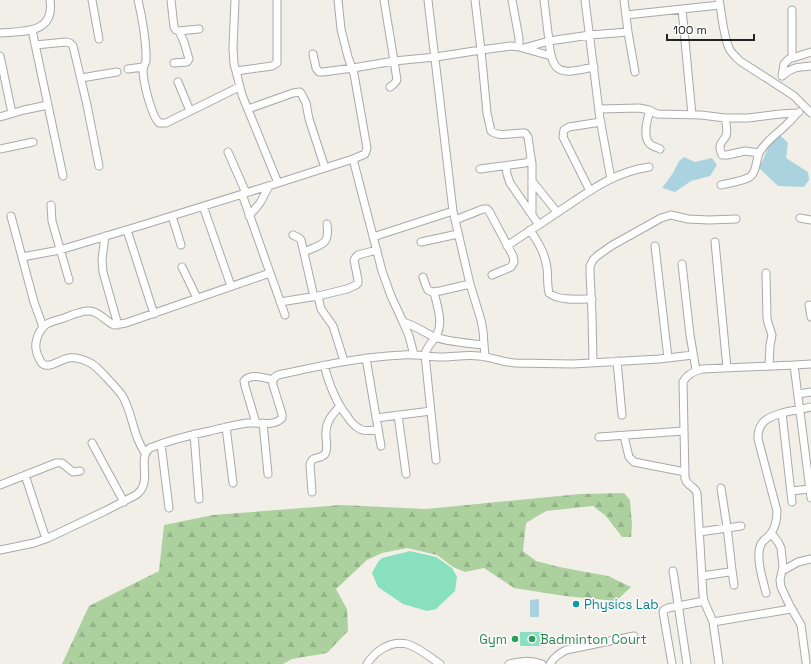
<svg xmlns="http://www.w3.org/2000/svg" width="811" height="664" viewBox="0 0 811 664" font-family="'Space Grotesk',sans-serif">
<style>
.forest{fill:url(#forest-firs)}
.pitch{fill:#88e0be}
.water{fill:#aad3df}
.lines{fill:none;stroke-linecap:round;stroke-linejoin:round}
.minor-casing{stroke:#a9a9a9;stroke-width:9}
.minor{stroke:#fff;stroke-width:7}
.culture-dot{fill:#0f9aa8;stroke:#fff;stroke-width:1.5}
.leisure-dot{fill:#2e9e5b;stroke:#fff;stroke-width:1.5}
.labels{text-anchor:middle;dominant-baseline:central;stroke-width:3;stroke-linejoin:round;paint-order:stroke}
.culture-label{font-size:13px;fill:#0d838f;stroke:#fff;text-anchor:start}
.leisure-label{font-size:13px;fill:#27864d;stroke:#fff;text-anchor:end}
</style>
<defs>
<pattern id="forest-firs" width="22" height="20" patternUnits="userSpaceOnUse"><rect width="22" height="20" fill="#add19e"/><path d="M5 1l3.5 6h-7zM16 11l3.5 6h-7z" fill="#95b388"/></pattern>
</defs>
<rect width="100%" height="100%" fill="#f2efe9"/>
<path class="forest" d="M624,493L630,500L632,525L631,537H622L606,516L593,506L546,511L526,523L523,551L536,561L559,567L608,576L631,587L616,601L565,596L514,588L484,568L465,572L453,567L437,555L407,548L382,553L367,560L336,589L347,609L348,631L327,653L292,659L283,664H62L89,606L159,571L164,525L213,515L341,505L426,509L580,494Z"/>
<path class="pitch" d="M410,551L436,557L452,568L457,577L455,591L436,609L427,611L403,604L378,587L372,573L378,562L382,558Z
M520,632H543L544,646H520Z"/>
<path class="water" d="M781,136L788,143L786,158L808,172L809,180L804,187L778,186L759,168L772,140Z
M684,157L695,162L712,158L717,165L710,176L691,181L675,192L662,188L673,173L679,161Z
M539,599V617H530V600Z"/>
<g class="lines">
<defs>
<path id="minor" d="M92,0L99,39
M138,0C142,17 145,35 146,52C146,55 146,58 146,61C145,64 143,67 143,70C143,81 151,115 159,123H166L239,87
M171,0L174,27L176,30L179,31L199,29
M338,0L341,29L348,57L354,74L367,148L365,154L353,159L382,271L391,296L403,322C414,325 422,331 432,336C446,342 469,343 484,345
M384,0L394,61L436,57L481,50L475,0
M428,0L453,211L470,284L481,320L483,331L485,357
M512,0L519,38V47
M544,0L549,41L590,35L628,32L624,0
M585,0L600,119L611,179
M719,0C722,14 723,35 729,48C731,53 736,57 740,61L785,90L794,96L811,113
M682,9L692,115
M792,10V57
M626,15L720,5
M32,30L63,176
M628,32L635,72
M0,33C24,31 55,34 50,0
M35,45L66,42L70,43L73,46L87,105L99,166
M524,48L549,41C552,78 564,73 594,67
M313,54L316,68L319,72H323L353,68L394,61L397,80L394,84L390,87
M0,56L12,113
M174,63L187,62L189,59L184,42L179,31
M128,69L143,67
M236,71L272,66L277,63V0
M782,76L784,64L789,59L811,52
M782,76C791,67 799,67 811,66
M81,78L117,72
M178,82L190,111
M248,109L293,93L300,92L302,95L306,103L309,119L325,168
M599,109L639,108L649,110L657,114L701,115L725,118H748L780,114L797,113
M650,111C647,118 643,136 649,143C651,146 656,147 660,149
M0,117L24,110L48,105
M725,118C726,123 728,131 726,136C722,143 717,144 722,155H727L745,151L759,153
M0,149L33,142
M228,152L246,193
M531,158L532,163V215
M506,166L507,174L510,183L539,225
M480,169L525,163L528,162L531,158L528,137L525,133C514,132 500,138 491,131L487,113L481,50L511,46L519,47L551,56
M532,181L557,212
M278,183L353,159
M721,185C729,183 745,181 751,176C757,170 756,160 759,153C766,140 779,133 788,123C792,120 794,115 799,112
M590,191L563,137L564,130L569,127L601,122
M242,194L285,315
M51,205L52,221L69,280
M203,206L231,286
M11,216L34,302L43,327
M172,216L181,245
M249,216L260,203L269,186
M800,218L811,220
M455,220L483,209H487L489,211L513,256L514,262L511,267L492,275
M127,230L154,314
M530,230C538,242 545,253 547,268C548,276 547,285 549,293C558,301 580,299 592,299
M293,235L299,238L301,240L314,297
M105,236L102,260L103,272L118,325
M373,237L453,211
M421,242L458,234
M715,242L727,368
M507,246C526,233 545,221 564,208C591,190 615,172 649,167
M655,246L668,358
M304,252C321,244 330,246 327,224
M22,257L60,250L146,224L278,183L242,95L237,75L234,64L233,48L235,0
M682,264L690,335L696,370
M182,267L197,298
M766,273L767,318L768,323L772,335L770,345L769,366
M423,277L426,286L428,290L432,292L440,291L470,284
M434,292C437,306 444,323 436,336C432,343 426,347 425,355L436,460
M318,296L321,309L333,326L344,361
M280,302L318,296L347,289L356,285L358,283V280L354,260L356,257L358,255L377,250
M809,305L811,317
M403,322L409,336L414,355
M366,358L381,446
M617,361L622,415
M593,363L592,315L590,273V266L593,260L597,256L611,246L661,218L671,215L688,219L709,220L736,219
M324,365C329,384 335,401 347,416C350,421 354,426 360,429C365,432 372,430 378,430
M794,365L811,498
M798,394L811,392
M782,413L792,502
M398,415L406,474
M376,418L431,411
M256,423L245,386L244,381C251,373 264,378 273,380
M263,423L268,474
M226,427L233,483
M194,434L199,499
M624,436L629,457L634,462L685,472
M599,437L613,436L684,431
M92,443L124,502
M161,444L169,508
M145,453C142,448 139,443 137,437C132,424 130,409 123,397C119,390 112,384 107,378C102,373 98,368 92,364C86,360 76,357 69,358C60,359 47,371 41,362C35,352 34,344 39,333C41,330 43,326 47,324C52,321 58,320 64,318C72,315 82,310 90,311C100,312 105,321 114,325L126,323L270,273
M25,475L46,539
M0,485L56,463H62L73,472L80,471
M791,491L810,489
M312,492L310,465C312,455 320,460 325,454C329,448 325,438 326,432C326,421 333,414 340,406
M699,532L741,526
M771,533L778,542L781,548L783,567L780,580L781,587L789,604L801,625L806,662
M0,550L34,543L48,538L105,511L136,495C154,482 136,458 150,448C170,440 190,435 210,431C222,428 234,425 247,423C258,422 274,427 282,418V414L273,385C272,380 274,377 278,375C319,366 360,357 402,355C416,354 429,357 442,357C454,357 467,354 479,356C491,357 502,362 515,363L573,364L659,359L693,355
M732,570L734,585
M673,571L687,664
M782,571L798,562L811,559
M702,576L729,572L732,570L727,527L721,488
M766,593C763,580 755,557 761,544C763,541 765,539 768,537C775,530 777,520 777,511L758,439C757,420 771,416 786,412C795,410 803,409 811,407
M713,622L791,609
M367,664C375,651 391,640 407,644C418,647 431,658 440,664
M509,664C521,661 530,660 542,664
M550,664C554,657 559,654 566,650L634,636
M672,664L663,612L664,610L668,608L704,601
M719,664L713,622L704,601L703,595L697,493C694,485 687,487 685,478L683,382C687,374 694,371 702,369L794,365L811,364"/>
</defs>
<use href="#minor" class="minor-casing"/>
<use href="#minor" class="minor"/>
</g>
<circle class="culture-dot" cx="576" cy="604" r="4"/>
<g class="leisure-dot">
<circle cx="515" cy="639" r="4"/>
<circle cx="532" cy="639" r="4"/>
</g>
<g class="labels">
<g class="culture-label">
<text x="584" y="604">Physics Lab</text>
</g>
<g class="leisure-label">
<text x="507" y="639">Gym</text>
<text x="540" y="639" text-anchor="start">Badminton Court</text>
</g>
</g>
<path d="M667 34v6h87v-6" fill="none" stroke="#222222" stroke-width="2"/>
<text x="673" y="34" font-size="12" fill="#222222" stroke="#ffffff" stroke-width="3" paint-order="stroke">100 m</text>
</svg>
